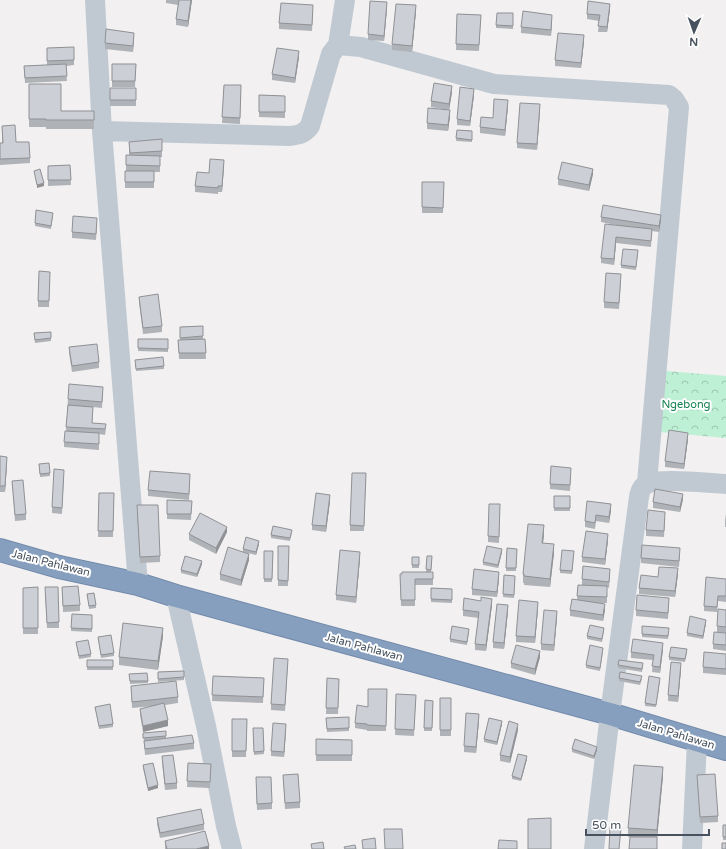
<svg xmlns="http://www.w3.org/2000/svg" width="726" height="849" viewBox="0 0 726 849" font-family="'Varela Round',sans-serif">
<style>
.park{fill:url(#park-crowns)}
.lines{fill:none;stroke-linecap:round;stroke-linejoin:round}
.highway-casing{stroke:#728aab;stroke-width:24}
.street{stroke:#c0c9d2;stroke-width:20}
.highway{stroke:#879fbf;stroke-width:22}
.wall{fill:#afb2b7}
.shaded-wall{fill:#8f9195}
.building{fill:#cccfd5;stroke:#8f9195}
.labels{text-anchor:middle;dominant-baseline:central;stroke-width:4;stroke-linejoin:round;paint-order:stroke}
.park-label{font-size:11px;fill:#168253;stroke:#fff}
.street-label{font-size:11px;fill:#47525e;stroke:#fff}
</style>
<defs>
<pattern id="park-crowns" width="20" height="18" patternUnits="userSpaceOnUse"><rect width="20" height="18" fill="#bef0d5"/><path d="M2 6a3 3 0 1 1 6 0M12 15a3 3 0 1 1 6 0" fill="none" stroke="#9cc5b0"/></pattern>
</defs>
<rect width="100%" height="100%" fill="#f2f0f0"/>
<path class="park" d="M655,370L726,376V438L649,431Z"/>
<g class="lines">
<defs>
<path id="highway" d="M0,550L59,567L138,584L176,596L610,714L726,749"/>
</defs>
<use href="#highway" class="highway-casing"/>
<path class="street" d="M95,0L102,131L138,584
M338,45L345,0
M102,131L289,136C299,135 304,134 310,126L331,54L338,45L361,47L494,84L669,95L674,99L679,107L647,483
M176,596L206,726L226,826L232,849
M594,849L610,714L639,497C640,491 642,486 647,484C657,478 712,483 726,484
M692,849L697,741"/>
<use href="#highway" class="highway"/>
</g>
<path class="wall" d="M166,0H192L188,27L176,25V19L178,5L166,3Z
M387,8L384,41L368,40V34Z
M610,9L607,32H598L599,21L587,19V14Z
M313,11L312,31L279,29V23Z
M416,11L412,52L392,50V44Z
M513,13V29L496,28V25Z
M457,14L481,15L479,51L456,50Z
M552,20L551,36L521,33V27Z
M134,38L133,52L105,49V43Z
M584,41L581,68L555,66V60Z
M47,48L74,60V65L66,66L67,81L25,83L24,66L47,65Z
M299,57L295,83L272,80V74Z
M112,64H136L135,87H112Z
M29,84L61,111H94V129H46V127H29Z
M224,85H241L240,124L222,123Z
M110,88H136V106H110Z
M452,92L449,110L431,107V101Z
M259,95L285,96V118L259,117Z
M474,95L470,126L457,125V119Z
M508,106L505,136L480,133V127Z
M540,110L537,150L517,148V143Z
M450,116L448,131L427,129V123Z
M2,126L30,158V163L0,165V143H2Z
M457,130L472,131V142L456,141Z
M129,142L162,151V157H160V172H154V188H125V171H145H126V165L129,155Z
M70,165L71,185L48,186V166Z
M224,166L222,192H218V194L195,192V186L209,173Z
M593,174L589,191L558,185V179Z
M422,182H444L443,213H422Z
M53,216L51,229L35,226V223Z
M601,217L661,220L659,232L652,231L651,247L616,243L614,265L601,263V258L621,226L601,222Z
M97,224L96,240L72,238V232Z
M638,253L636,270L621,268V265Z
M50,272L49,307H38V301Z
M621,280L619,309L604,308V302Z
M139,297L162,326V332L143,334L139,302Z
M203,326V339H205L206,359H179L178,340H180V327Z
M51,332V341L35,343L34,333Z
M138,339H168V352L138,351Z
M69,347L99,362V368L72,372L69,353Z
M135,363L164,366V369L136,371Z
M103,393L102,408L93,407L92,423L106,429L105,435L99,434V450L64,447V442L66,431L68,399Z
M688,439L684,469L665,467V461Z
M0,456L7,463L5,492H0Z
M39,464L50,473V476L40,477Z
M366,473L364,531H350V525Z
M571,474L570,491L550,489V484Z
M64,476L62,514L52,513V507Z
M190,480L189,500L148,496V490Z
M12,481L26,514V520L15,521Z
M99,493H114L113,537H98Z
M570,496V511H554V508Z
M683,499L680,512L653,508V502Z
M167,500L192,501L191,520L167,519Z
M330,501L326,532L312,530V525Z
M500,504L499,543L488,542V536Z
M611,504V510L609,523L596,521L595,529L585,527V521Z
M137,511L160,556V562L140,563Z
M726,514V527H725V521Z
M665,518L664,537L646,536V530Z
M227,532L216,554L189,540V534Z
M292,532L290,541L271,538V535Z
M544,534L543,543L554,553L550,587L524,585V583H523V574Z
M608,540L605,565L582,562V557Z
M259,544L256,555L243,552V549Z
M278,546H289L288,586H278Z
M507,548L517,549L516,571H506Z
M264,551H273L272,582H264Z
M502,552L498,568L483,565V562Z
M574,554L572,574L560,573V570Z
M680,554L679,567L641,563V558Z
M427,556H432L431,572H433V585H415V606H401L400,574L426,572Z
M412,557H419V568H412Z
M360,558L356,603L336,600V595Z
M249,560L241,586L220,580V574Z
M202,564L197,577L181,573V570Z
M678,574L675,597L639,594V588L658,577Z
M504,575L515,576L514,598L503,597Z
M610,575L609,588L607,587V603H596L605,610L603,621L570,616V610L577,600L578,585L590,586L582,585V579Z
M499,578L497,597L472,595V589Z
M726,579V602L718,601L717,612L704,611V606Z
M38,587V634H23V588Z
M62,587L80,605V611L63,612Z
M431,588L452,589V603L431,602Z
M45,593L59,622V628H47Z
M87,594L96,605V608L89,609Z
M669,603L668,619L636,616V610Z
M492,605L486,651L475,650V644L479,618L463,616V610Z
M538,608L535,643L516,642V636Z
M726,610V633L717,632V626Z
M508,611L504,649L493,648V642Z
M72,614L92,615V632L71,631Z
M557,617L554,651L541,650V644Z
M706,623L703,639L687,636V633Z
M642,626L669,631L668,639L642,637Z
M604,631L602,642L587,639V636Z
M469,632L467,645L450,642V639Z
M726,633V651L713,649V644Z
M163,636L158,670L119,665V657Z
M98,637L114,653V656L101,658Z
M76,642L91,654V657L79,659Z
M663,649L660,673L652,672L653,660L631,658V652Z
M603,651L600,671L586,668V665Z
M687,652L685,662L669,660V657Z
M726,654V675L703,673V667Z
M540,657L535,675L511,668V663Z
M87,660H113V670H87Z
M288,664L285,711L271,710V704Z
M618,665L643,666L642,672L618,668Z
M681,669L678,702L668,701V695Z
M184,671V680L158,682V672Z
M147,673L148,683L130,684L129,674Z
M213,676L264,678L263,703L212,701Z
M327,678L339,679L338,714H326Z
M619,678L642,679L640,685L619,681Z
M660,681L656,707L645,706V703Z
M131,686L178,697V703L165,705L168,726L143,732L140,715V709L154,706L132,708Z
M387,689L386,731H367V730L355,728V723L368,707Z
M396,694L416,695L414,736L395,735Z
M440,698H451V736H440Z
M425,700L433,701L432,731H424Z
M95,707L113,724V727L99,729Z
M349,717V731L327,732L326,718Z
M232,719H247L246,757H232Z
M479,720L476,753L464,752V746Z
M502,724L497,745L484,742V739Z
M253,728H263L264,754L254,755Z
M286,730L284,757L271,756V751Z
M518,730L510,763L500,761V755Z
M143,733L166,736V738L194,743V749L145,755Z
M316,739L352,740V761H316Z
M572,749L597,750L594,759L572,752Z
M162,756L177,783V789L165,790L162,762Z
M527,759L521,781L512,779V776Z
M188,763L211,764L210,788L187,787Z
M143,765L158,788L148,791L143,768Z
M283,775L300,802V808L285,809Z
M697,775L718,816V822L700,823Z
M663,776L657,837H628V828Z
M256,783L272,803V809L257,810Z
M157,818L204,824V830L160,838L157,824Z
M723,825H726V840H723Z
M165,841L209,849H165Z"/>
<path class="shaded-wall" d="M191,0H192L188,27V21Z
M387,2V8L384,41V36Z
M610,4V9L607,32V27Z
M416,5V11L412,52V46Z
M552,15V20L551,36V30Z
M134,33V38L133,52V46Z
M584,35V41L581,68V63Z
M299,51V57L295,83V78Z
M452,86V92L449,110V104Z
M474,89V95L470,126V121Z
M508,100V106L505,136V130Z
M540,104V110L537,150V144Z
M450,110V116L448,131V125Z
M224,160V166L222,192V186Z
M593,169V174L589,191V185Z
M44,183V186L37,188V185Z
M661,215V220L659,232V226Z
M616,237V243L614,265V259Z
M688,433V439L684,469V464Z
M7,457V463L5,492V486Z
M683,494V499L680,512V507Z
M330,495V501L326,532V526Z
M611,504V510L609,523V517Z
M544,525V534L542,552V543Z
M227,527V532L216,554V548Z
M608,534V540L605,565V559Z
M259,541V544L256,555V552Z
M554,544V553L550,587V579Z
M502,549V552L498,568V565Z
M360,552V558L356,603V597Z
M249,554V560L241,586V580Z
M202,561V564L197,577V574Z
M678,568V574L675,597V591Z
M499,572V578L497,597V592Z
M492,599V605L486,651V645Z
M538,602V608L535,643V637Z
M605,604V610L603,621V615Z
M508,605V611L504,649V643Z
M557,611V617L554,651V645Z
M706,620V623L703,639V636Z
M163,628V636L158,670V661Z
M663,643V649L660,673V667Z
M540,651V657L535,675V669Z
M681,663V669L678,702V696Z
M479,714V720L476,753V747Z
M168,720V726L143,732V726Z
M502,721V724L497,745V742Z
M286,724V730L284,757V752Z
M518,724V730L510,763V757Z
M597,747V750L594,759V756Z
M527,756V759L521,781V779Z
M663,767V776L657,839V830Z
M158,785V788L148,791V788Z
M209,846V849H196Z"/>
<path class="building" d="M179,0H191L188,21L176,19Z
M370,1L387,2L384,36L368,34Z
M588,1L610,4L607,27L598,26L600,15L587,14Z
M281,3L313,5L312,25L279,23Z
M396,4L416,5L412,46L392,44Z
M523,11L552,15L551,30L521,27Z
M497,13H513V26L496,25Z
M457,14L481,15L479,45L456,44Z
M106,29L134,33L133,46L105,43Z
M558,33L584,35L581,63L555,60Z
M74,47V60L47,61V48Z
M277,48L299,51L295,78L272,74Z
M66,64L67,76L25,78L24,66Z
M112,64H136L135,81H112Z
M434,83L452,86L449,104L431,101Z
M29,84H61V111H94V120H46V119H29Z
M224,85H241L240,118L222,117Z
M460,87L474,89L470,121L457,119Z
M110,88H136V100H110Z
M259,95L285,96V112H259Z
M494,99L508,100L505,130L480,127L481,117L493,118Z
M520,103L540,104L537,144L517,143Z
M428,108L450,110L448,125L427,123Z
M15,125L16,142H29L30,158L0,159V143H3L2,126Z
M457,130L472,131V140L456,138Z
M162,139V151L130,153L129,142Z
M126,155L160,156V166L126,165Z
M210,159L224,160L222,186H218V188L195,186L197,172L209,173Z
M562,162L593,169L589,185L558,179Z
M70,165L71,180H48V166Z
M40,169L44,183L37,185L34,171Z
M125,171H154V182H125Z
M422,182H444L443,208L422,207Z
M603,205L661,215L659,226L601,217Z
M36,210L53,213L51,226L35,223Z
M73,216L97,218L96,234L72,232Z
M605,224L652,229L651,241L616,237L614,259L601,258Z
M623,249L638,250L636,267L621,265Z
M39,271L50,272L49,301H38Z
M606,273L621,274L619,303L604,302Z
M158,294L162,326L143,328L139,297Z
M203,326V336L180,338V327Z
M51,332V338L35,340L34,333Z
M138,339H168V349L138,348Z
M205,339L206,353H179L178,340Z
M97,344L99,362L72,366L69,347Z
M163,357L164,366L136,369L135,360Z
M69,384L103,387L102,402L68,399Z
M68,405L93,407L92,423L106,424L105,429L66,427Z
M669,430L688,433L684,464L665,461Z
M65,431L99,433V444L64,442Z
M0,456L7,457L5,486H0Z
M49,463L50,473L40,474L39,464Z
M551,466L571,468L570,485L550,484Z
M54,469L64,470L62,508L52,507Z
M150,471L190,474L189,494L148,490Z
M352,473H366L364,526L350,525Z
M23,480L26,514L15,515L12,481Z
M655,489L683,494L680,507L653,502Z
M99,493H114L113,531H98Z
M316,493L330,495L326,526L312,525Z
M554,496H570V508H554Z
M167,500L192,501L191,514H167Z
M587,501L611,504L609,517L596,515L595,523L585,521Z
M489,504H500L499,537L488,536Z
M137,505H158L160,556L140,557Z
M648,510L665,512L664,531L646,530Z
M200,513L227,527L216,548L189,534Z
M528,524L544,525L542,543L554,544L550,579L524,576V574H523Z
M273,526L292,530L290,538L271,535Z
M586,531L608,534L605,559L582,557Z
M246,537L259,541L256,552L243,549Z
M642,545L680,548L679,561L641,558Z
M278,546H289L288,581L278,580Z
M487,546L502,549L498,565L483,562Z
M228,547L249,554L241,580L220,574Z
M507,548L517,549L516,568H506Z
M340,550L360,552L356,597L336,595Z
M562,550L574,551L572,571L560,570Z
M264,551H273L272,579H264Z
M185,556L202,561L197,574L181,570Z
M427,556H432L431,570L426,569Z
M412,557H419V565H412Z
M583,566L610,569L609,582L582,579Z
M659,567L678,568L675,591L639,588L641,575L658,577Z
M474,569L499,572L497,592L472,589Z
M402,572H433V579H415V600H401L400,574H402Z
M504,575L515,576L514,595L503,594Z
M706,577L726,579V596H718L717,607L704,606Z
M578,585L607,586V597L577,596Z
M78,586L80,605L63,606L62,587Z
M38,587V628H23V588Z
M45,587H58L59,622L47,623Z
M431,588L452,589V600L431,599Z
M94,593L96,605L89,606L87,594Z
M637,595L669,598L668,613L636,610Z
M481,597L492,599L486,645L475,644L479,612L463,610L464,598L481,601Z
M572,599L605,604L603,615L570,610Z
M519,600L538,602L535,637L516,636Z
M497,604L508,605L504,643L493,642Z
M718,609L726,610V627L717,626Z
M544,610L557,611L554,645L541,644Z
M72,614L92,615V629L71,628Z
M690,616L706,620L703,636L687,633Z
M123,623L163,628L158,661L119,657Z
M590,625L604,628L602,639L587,636Z
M452,626L469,629L467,642L450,639Z
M642,626L669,628L668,636L642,634Z
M714,632L726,633V645L713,644Z
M111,635L114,653L101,655L98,637Z
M633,639L663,643L660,667L652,666L654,655L631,652Z
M88,640L91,654L79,656L76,642Z
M516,645L540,651L535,669L511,663Z
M590,645L603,648L600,668L586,665Z
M671,647L687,649L685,659L669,657Z
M704,652L726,654V669L703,667Z
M274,658L288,659L285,705L271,704Z
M87,660H113V667H87Z
M619,660L643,663L642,669L618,665Z
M671,662L681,663L678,696L668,695Z
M184,671V677L158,679V672Z
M620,672L642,676L640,682L619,678Z
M147,673L148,681H130L129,674Z
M213,676L264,678L263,697L212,695Z
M649,676L660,678L656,705L645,703Z
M327,678L339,679L338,708H326Z
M176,681L178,697L132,702L131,686Z
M368,689H387L386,726L367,725V724L355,723L357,705L368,707Z
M396,694L416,695L414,730L395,729Z
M440,698H451V730H440Z
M425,700L433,701L432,728H424Z
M164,703L168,720L143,726L140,709Z
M110,704L113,724L99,726L95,707Z
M466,713L479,714L476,747L464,746Z
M349,717V728L327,729L326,718Z
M489,718L502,721L497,742L484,739Z
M232,719H247L246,751H232Z
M509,721L518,724L510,757L500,755Z
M273,723L286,724L284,752L271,751Z
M253,728H263L264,751L254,752Z
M166,731V736L143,738V733Z
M192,735L194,743L145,749L144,741Z
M316,739L352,740V755H316Z
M575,739L597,747L594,756L572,749Z
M518,754L527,756L521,779L512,776Z
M173,755L177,783L165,784L162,756Z
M153,763L158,785L148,788L143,765Z
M188,763L211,764L210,782L187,781Z
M634,765L663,767L657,830L628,828Z
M298,774L300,802L285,803L283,775Z
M715,774L718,816L700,817L697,775Z
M256,777H271L272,803L257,804Z
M201,809L204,824L160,833L157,818Z
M551,818V849H528V819Z
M723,825H726V837H723Z
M610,827L621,828L619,849H609Z
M384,829H402L403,849H385Z
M205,831L209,846L196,849H167L165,841Z
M630,837H657V849H629Z
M375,838L376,849H363L362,840Z
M499,840L517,841V849H498Z
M323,842L324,849H312L311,844Z
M722,843H726V849H722Z
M355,845L356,849H345L344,847Z"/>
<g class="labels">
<g class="park-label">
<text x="686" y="404">Ngebong</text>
</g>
<g class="street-label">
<text transform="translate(51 563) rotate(14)">Jalan Pahlawan</text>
<text transform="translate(364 647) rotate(15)">Jalan Pahlawan</text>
<text transform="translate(676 734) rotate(17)">Jalan Pahlawan</text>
</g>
</g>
<g transform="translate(694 32) rotate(182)" stroke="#ffffff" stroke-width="3" paint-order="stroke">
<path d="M0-3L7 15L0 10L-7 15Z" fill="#47525e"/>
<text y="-6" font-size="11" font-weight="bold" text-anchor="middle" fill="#47525e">N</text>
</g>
<path d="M586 829v6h123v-6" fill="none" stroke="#47525e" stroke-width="2"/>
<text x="592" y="829" font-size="12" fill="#47525e" stroke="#ffffff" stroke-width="3" paint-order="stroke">50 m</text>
</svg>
